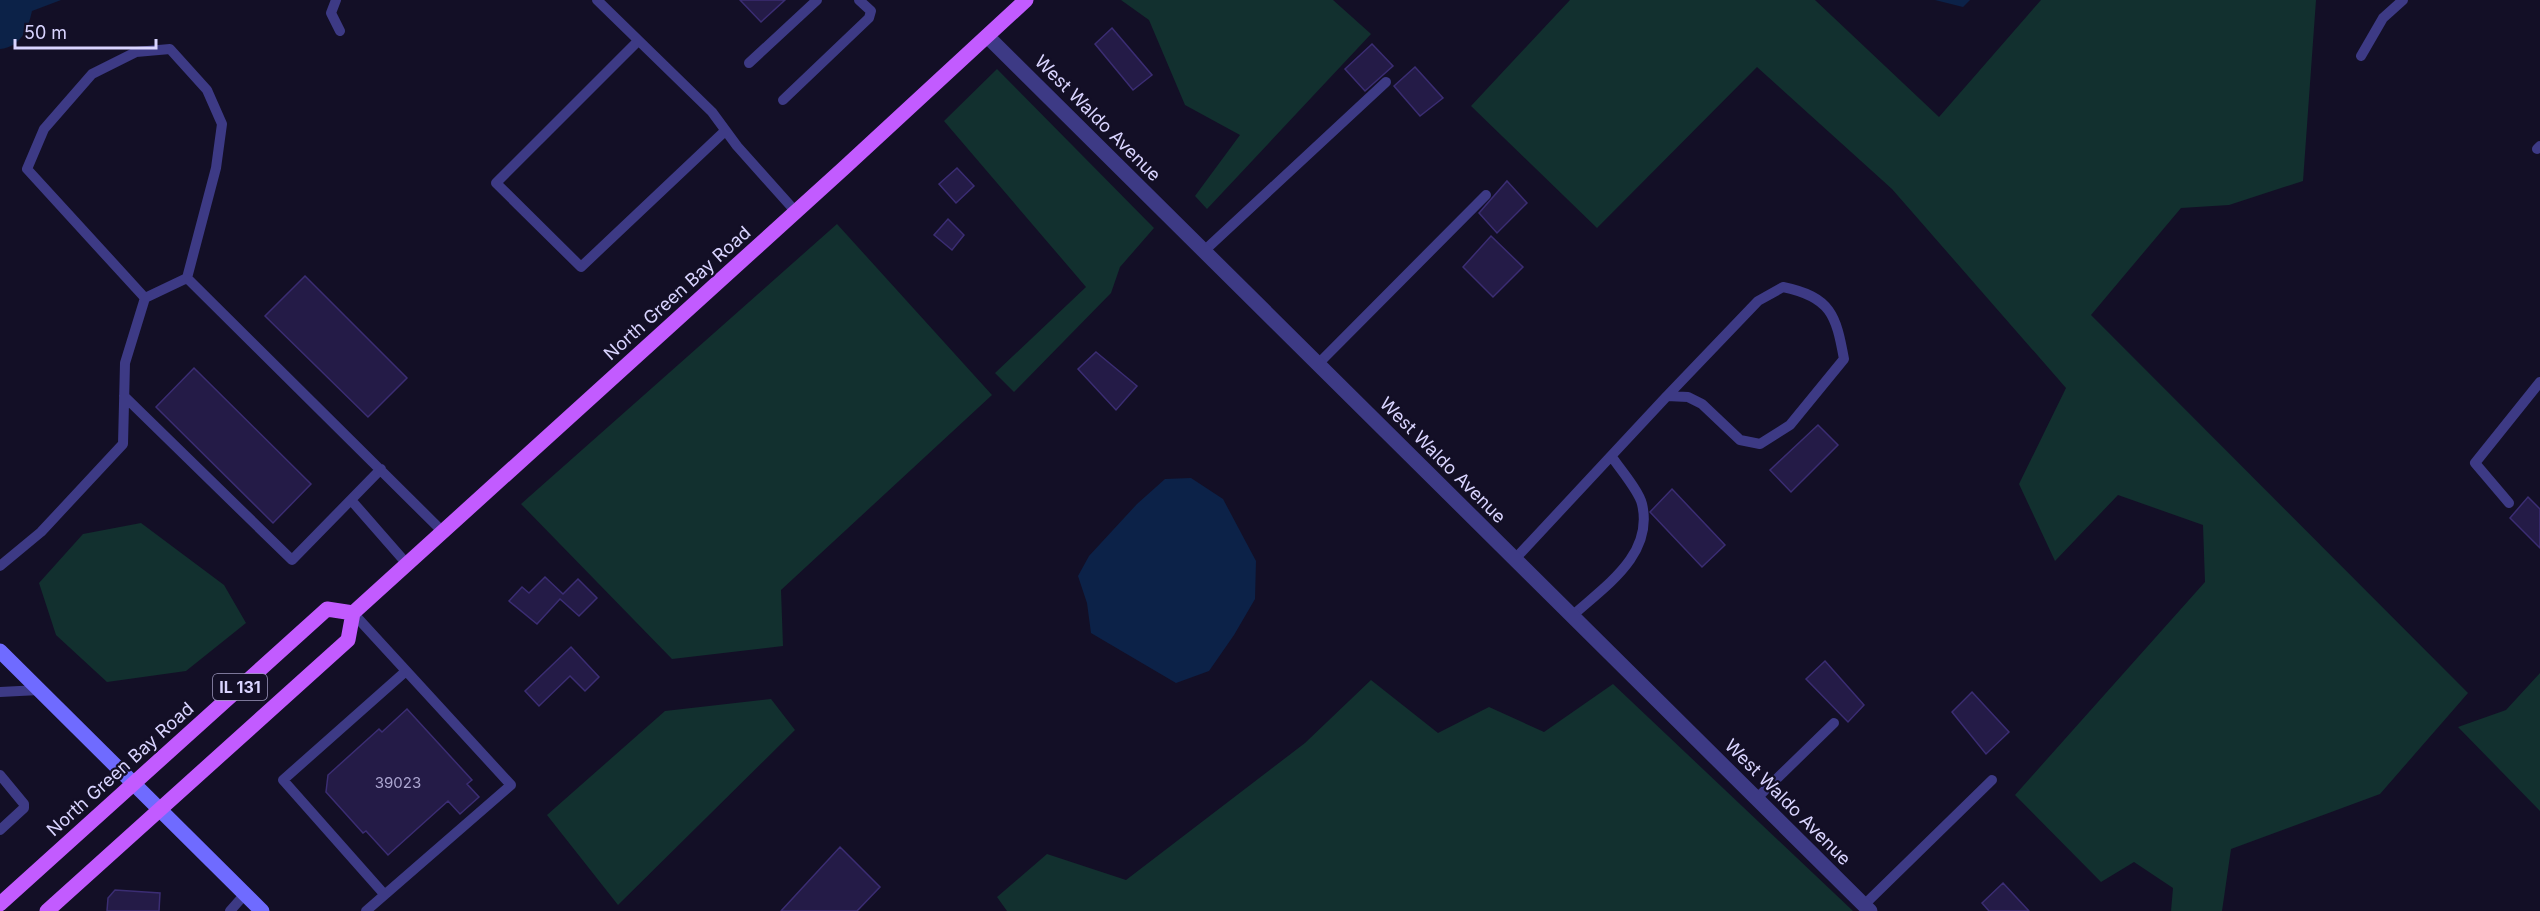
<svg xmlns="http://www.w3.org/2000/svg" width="2540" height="911" viewBox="0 0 2540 911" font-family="Inter,sans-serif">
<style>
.green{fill:#12302f}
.water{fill:#0c2248}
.building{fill:#241b47;stroke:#3b2d73;stroke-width:1.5}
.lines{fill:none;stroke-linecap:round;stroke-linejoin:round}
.service{stroke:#3d3a85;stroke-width:10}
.minor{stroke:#3d3a85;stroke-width:15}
.secondary{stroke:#6f6bff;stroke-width:15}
.primary{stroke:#c25bff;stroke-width:15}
.labels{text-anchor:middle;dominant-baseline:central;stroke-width:4.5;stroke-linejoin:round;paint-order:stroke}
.number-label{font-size:15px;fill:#aca6d1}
.shield{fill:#130f26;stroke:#9e99be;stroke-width:1.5}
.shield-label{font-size:16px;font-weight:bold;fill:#d9d4ff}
.street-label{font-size:18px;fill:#d9d4ff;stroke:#130f26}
</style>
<rect width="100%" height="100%" fill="#130f26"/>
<path class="green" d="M1121,0H1333L1371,34L1207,209L1195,196L1240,135L1185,105L1149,20Z
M1570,0H1815L1939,117L2041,0H2316L2303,181L2229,205L2181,208L2091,315L2468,693L2380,794L2231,849L2222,911H2171L2173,888L2134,862L2101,882L2015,795L2205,582L2203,525L2118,495L2055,561L2019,484L2066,388L1892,189L1757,67L1597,228L1471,106Z
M997,69L1154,228L1120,267L1111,293L1014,392L995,373L1086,287L944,121Z
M837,224L992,395L781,590L783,646L672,659L521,504Z
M141,523L224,585L246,623L186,671L107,682L56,635L39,583L83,534Z
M2540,673V811L2458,727L2506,710Z
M1371,680L1438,733L1489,707L1544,732L1613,684L1853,911H1007L997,897L1047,854L1126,880L1305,743Z
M771,699L795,730L618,905L547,815L665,711Z"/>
<path class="water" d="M0,0H61L32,11C28,29 21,47 0,49Z
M1935,0H1970L1963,7Z
M1191,478L1223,499L1256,561L1255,599L1234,635L1209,671L1176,683L1091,633L1087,603L1078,576L1089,556L1137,504L1165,479Z"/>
<path class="building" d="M740,0H785L761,22Z
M1112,28L1152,75L1133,90L1095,44Z
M1372,44L1393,66L1365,91L1345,69Z
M1415,67L1443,98L1420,116L1394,86Z
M957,168L974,186L956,203L939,184Z
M1507,181L1527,203L1497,233L1479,213Z
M948,219L964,235L952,250L934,235Z
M1491,236L1523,267L1493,297L1463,267Z
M305,276L407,378L368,417L265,316Z
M1096,352L1137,386L1116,410L1078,369Z
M194,368L311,484L273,523L156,407Z
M1818,425L1838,445L1791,492L1770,470Z
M1672,489L1725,545L1702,567L1650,512Z
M2528,497L2540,509V548L2510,518Z
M545,577L563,594L578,579L597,598L579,616L560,599L537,624L509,601L522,587L529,593Z
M571,647L599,677L585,691L570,676L539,706L525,691Z
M1825,661L1864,705L1848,722L1806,679Z
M1972,692L2009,732L1986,754L1952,712Z
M407,709L472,780L467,784L479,797L460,814L448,801L388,855L366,831L363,833L326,792L328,775L379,729L382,732Z
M840,847L880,887L857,911H781Z
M2003,883L2029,911H1989L1982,903Z
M115,890L160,893L159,911H107L108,898Z"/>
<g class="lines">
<path class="service" d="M336,0L331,13L340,31
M597,0L712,112L737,146L796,212
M638,41L496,183L581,267L725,131
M2361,56L2383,18L2403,0
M749,63L817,0
M783,100L869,18L871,11L859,0
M2537,149L2540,146
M1204,251L1386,82
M145,298L27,169L44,129L92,74L136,52L170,49L207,90L222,124L216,168L187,278
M1318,364L1486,195
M124,396L292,560L381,469
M351,500L407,564
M2509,503L2475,463L2540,382
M1515,559L1667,396L1688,397L1702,404L1740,440L1760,444L1790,425L1844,359C1836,315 1831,297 1783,287L1758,301L1667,396
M0,566L41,532L123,444L125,363L145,298L187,278L443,532
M353,613L511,785L366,911
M1572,616C1605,586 1654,555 1642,504C1639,491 1620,469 1612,457
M0,692L39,690
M0,775L24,804V808L0,830
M1757,798L1834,723
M384,894L283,780L406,671
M1864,905L1992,780
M230,911L245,894"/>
<path class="minor" d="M988,37L1870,911"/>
<path class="secondary" d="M0,651L262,911"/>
<path class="primary" d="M0,904L327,609L353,613
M47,911L348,640L353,613L844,168L1026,0"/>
</g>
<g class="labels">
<g class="number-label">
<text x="398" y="782">39023</text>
</g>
<rect class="shield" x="213" y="674" width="54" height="26" rx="4.5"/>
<g class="shield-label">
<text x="240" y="687">IL 131</text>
</g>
<g class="street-label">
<text transform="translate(1098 118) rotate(45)">West Waldo Avenue</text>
<text transform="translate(677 293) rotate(-42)">North Green Bay Road</text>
<text transform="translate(1443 460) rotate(45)">West Waldo Avenue</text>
<text transform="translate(120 769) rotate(-42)">North Green Bay Road</text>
<text transform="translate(1788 802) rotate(45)">West Waldo Avenue</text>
</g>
</g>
<path d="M15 39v9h141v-9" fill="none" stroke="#d9d4ff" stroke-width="3"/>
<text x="24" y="39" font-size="18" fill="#d9d4ff" stroke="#130f26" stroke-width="4.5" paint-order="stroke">50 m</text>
</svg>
